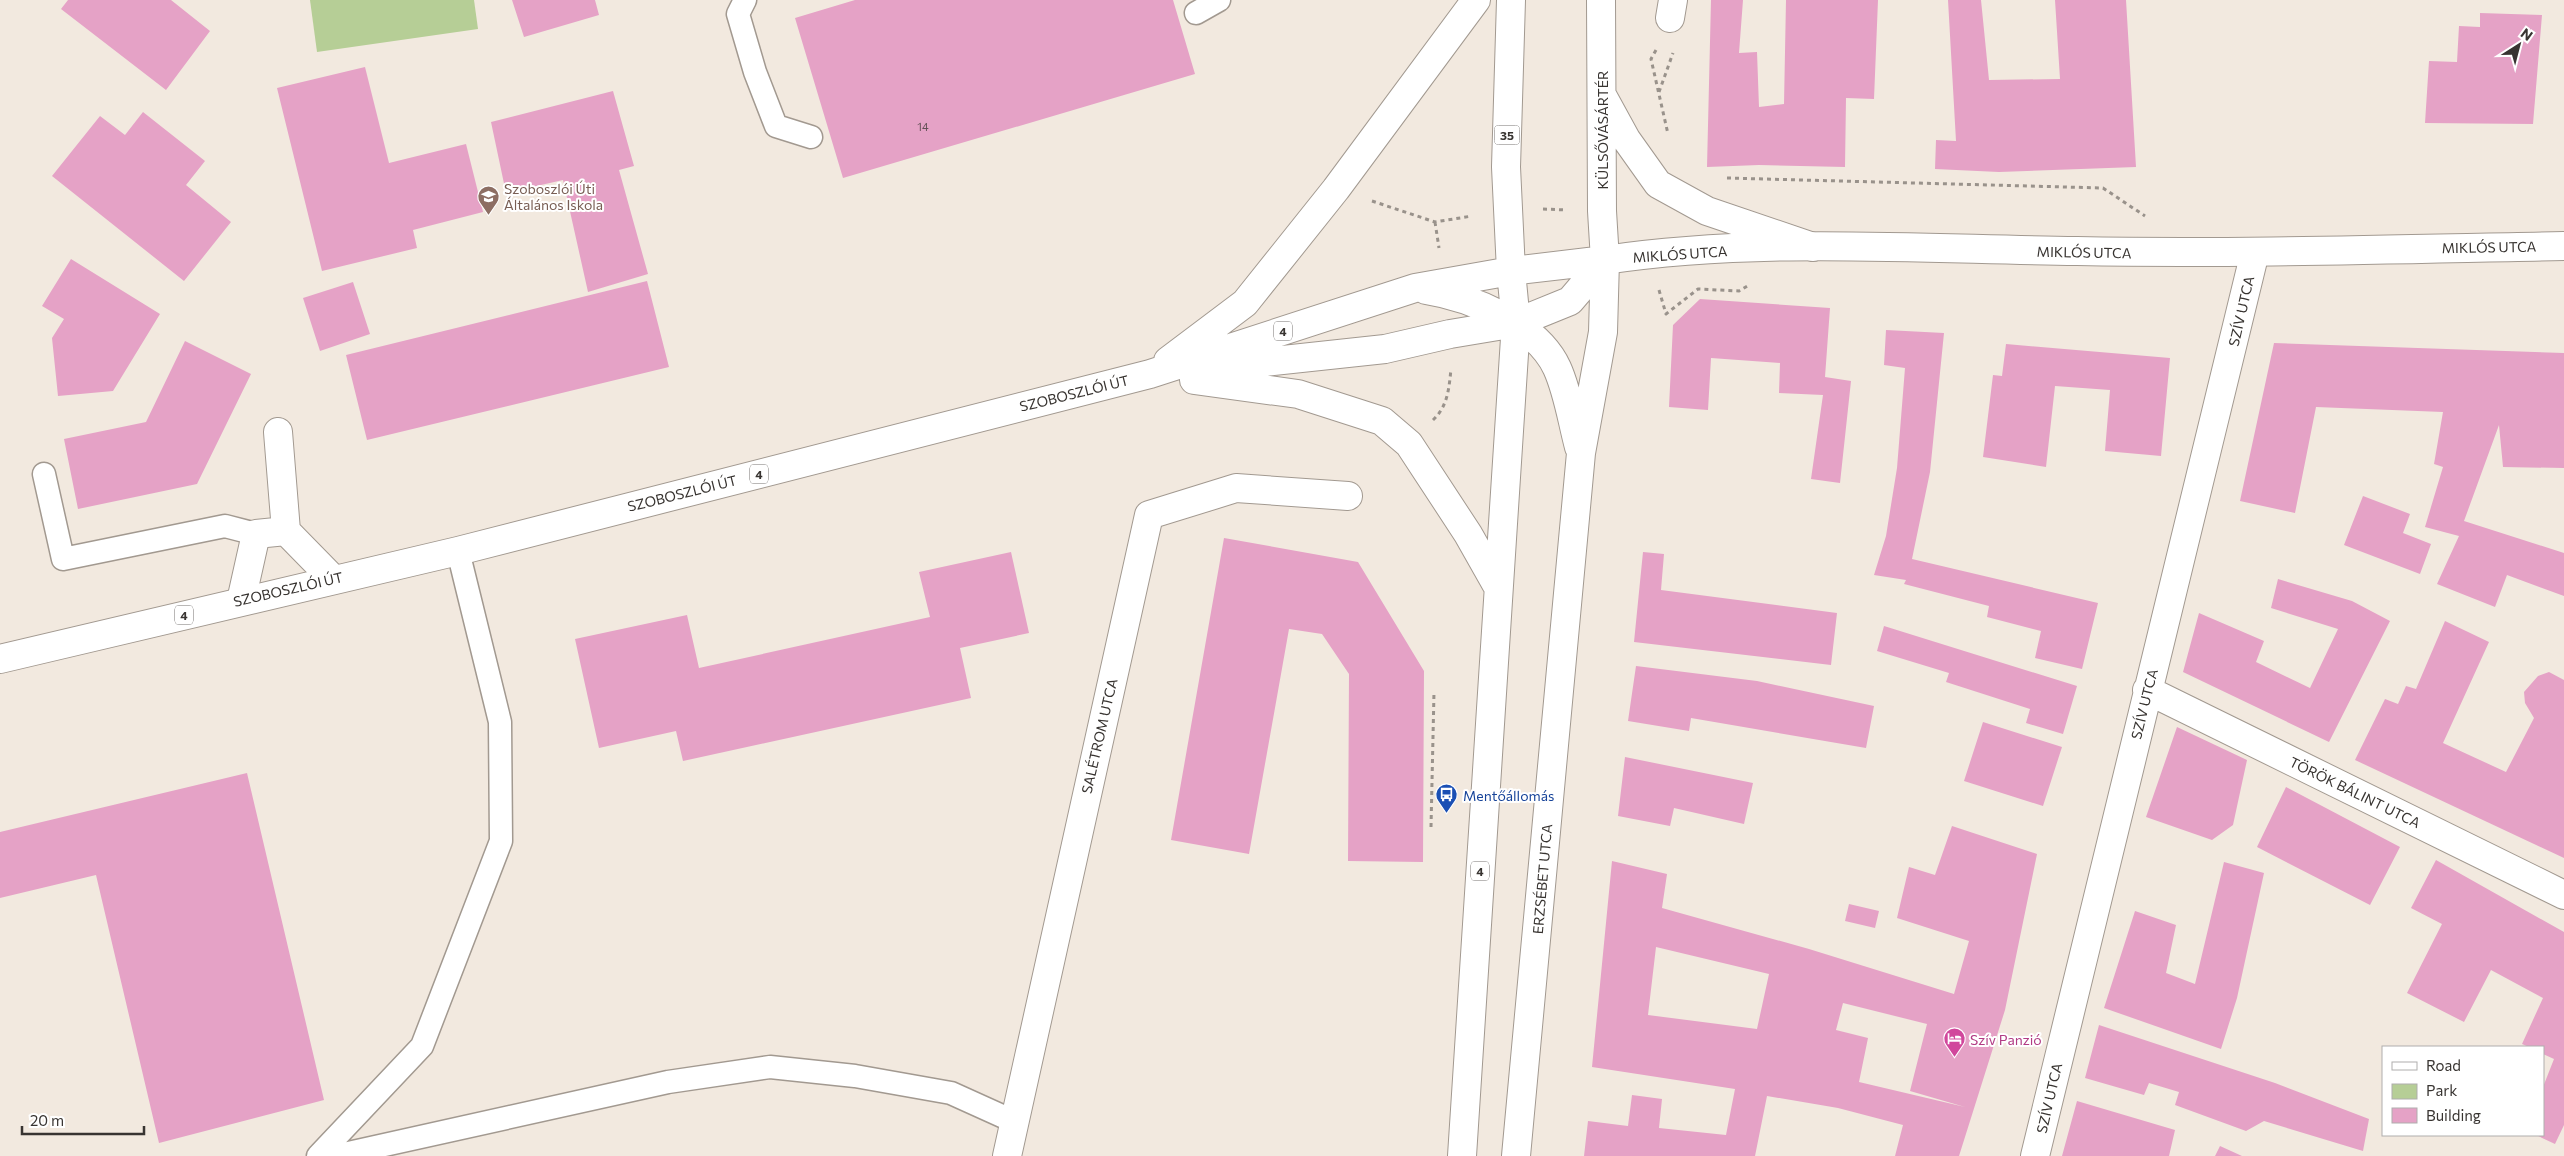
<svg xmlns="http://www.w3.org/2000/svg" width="2564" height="1156" viewBox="0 0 2564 1156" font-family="Commissioner,sans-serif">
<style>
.green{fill:#b6ce96}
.building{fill:#e5a2c6;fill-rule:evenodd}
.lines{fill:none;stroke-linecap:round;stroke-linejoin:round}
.lane-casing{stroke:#a29990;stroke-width:25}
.street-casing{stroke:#a29990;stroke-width:30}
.secondary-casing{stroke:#a29990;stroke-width:30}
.primary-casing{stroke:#a29990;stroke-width:30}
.path{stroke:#99928b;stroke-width:3;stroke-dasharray:4 4;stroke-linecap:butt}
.lane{stroke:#fff;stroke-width:22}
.street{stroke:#fff;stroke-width:28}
.secondary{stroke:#fff;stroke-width:28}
.primary{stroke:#fff;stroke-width:28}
.labels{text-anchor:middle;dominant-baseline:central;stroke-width:4;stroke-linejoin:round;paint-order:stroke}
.number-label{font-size:11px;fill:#635056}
.shield{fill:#fff;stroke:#74716f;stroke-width:1}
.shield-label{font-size:12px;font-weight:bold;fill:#383431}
.street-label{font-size:14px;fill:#383431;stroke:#fff}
.education-label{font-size:14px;fill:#785e54;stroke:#fff;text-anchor:start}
.transit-label{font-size:14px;fill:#164399;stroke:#fff;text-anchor:start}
.hotel-label{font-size:14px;fill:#b23c85;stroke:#fff;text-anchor:start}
</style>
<rect width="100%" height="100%" fill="#f2e9df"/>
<path class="green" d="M310,0H474L478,29L317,52Z"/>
<path class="building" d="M68,0H171L210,31L166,90L61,9Z
M512,0H595L599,15L524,37Z
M855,0H1173L1195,74L843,178L795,18Z
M1711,0H1743L1739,53L1757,52L1759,107L1784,104L1786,0H1878L1874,99L1846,98L1845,167L1759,165L1707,167Z
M1948,0H1981L1989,80L2060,79L2055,0H2126L2136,167L1999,172L1935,169L1936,140L1956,141Z
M2480,13L2542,15L2533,124L2425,123L2429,61L2457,62L2459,26L2480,27Z
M365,67L389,163L466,144L483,212L413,230L417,248L322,271L277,88Z
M613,91L634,166L619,170L648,274L588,292L563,180L506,193L491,122Z
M143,112L205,161L186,185L231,222L184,281L52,176L100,116L125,135Z
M71,259L160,314L113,391L58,396L52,338L64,319L42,306Z
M647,281L669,367L367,440L346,355Z
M353,282L370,334L320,351L303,298Z
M1700,299L1830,308L1825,377L1851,381L1840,483L1811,479L1823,395L1779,393L1780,363L1711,358L1708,410L1669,407L1673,325Z
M1886,330L1944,333L1930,472L1912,559L2098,603L2082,669L2035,658L2041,631L1987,617L1989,606L1904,584L1906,580L1874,575L1886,536L1897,468L1905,368L1884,365Z
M185,341L251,374L197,484L78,509L64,439L146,422Z
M2274,343L2564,353V468L2503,467L2499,425L2464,521L2564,553V596L2507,575L2495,607L2437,584L2459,536L2425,527L2443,467L2434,464L2443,412L2316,407L2295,513L2240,501Z
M2006,344L2170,358L2161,456L2105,451L2110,390L2055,386L2046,467L1983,457L1993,375L2002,376Z
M2363,496L2410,514L2403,533L2431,544L2420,574L2344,545Z
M1224,538L1358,562L1424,671L1423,862L1348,861L1349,674L1322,634L1289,629L1249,854L1171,840Z
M1011,552L1029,633L960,648L971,698L683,761L676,731L599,748L575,639L687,615L699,668L930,617L919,572Z
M1643,552L1664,554L1661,590L1837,613L1831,665L1634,642Z
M2278,579L2352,601L2390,621L2329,742L2183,672L2199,613L2264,641L2256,662L2310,688L2338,629L2271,608Z
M2445,621L2489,642L2443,743L2506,772L2534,718L2525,703L2524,692L2538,676L2549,672L2564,680V858L2355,760L2385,699L2398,704L2406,686L2416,689Z
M1884,626L2077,686L2063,734L2026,723L2030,709L1946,682L1949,673L1877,651Z
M1636,666L1757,681L1874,706L1866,748L1691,718L1689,731L1628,721Z
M1983,722L2062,747L2043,806L1964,781Z
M2177,727L2247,760L2233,825L2212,840L2146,817Z
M1625,757L1753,783L1744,824L1674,808L1670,826L1618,816Z
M247,773L324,1100L159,1143L96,875L0,898V832Z
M2286,787L2400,847L2370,905L2257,847Z
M1952,826L2037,854L2005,1010L1959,1156H1895L1903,1125L1838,1108L1767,1096L1755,1156H1584L1588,1121L1628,1126L1632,1095L1662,1099L1659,1128L1726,1135L1735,1089L1592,1067L1612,861L1667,874L1662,908L1809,949L1954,994L1969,941L1897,918L1909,867L1935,875ZM1656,947L1769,974L1757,1029L1648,1015ZM1843,1003L1927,1024L1910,1091L1965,1107L1859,1082L1868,1038L1836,1030Z
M2436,860L2564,932V1125L2555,1144L2536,1135H2543V1087L2554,1059L2543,1054V1047H2529L2522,1044L2543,998L2491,970L2464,1022L2407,993L2442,924L2411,908Z
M2224,862L2264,873L2237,998L2221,1049L2104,1008L2135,911L2176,925L2166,973L2195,984Z
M1849,904L1879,911L1875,928L1845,921Z
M2099,1025L2275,1083L2369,1119L2363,1151L2264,1121L2246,1131L2175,1105L2179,1092L2149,1083L2144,1095L2085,1078Z
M2077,1101L2175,1130L2169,1156H2062Z
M2220,1146L2242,1156H2215Z"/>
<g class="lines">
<defs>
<path id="lane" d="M745,0L738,14L755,72L776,126L811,137
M1196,13L1219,0
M44,474L63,559L225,526L256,534
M318,1156L422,1046L501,841L500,722L458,551
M335,1156L668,1082L770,1067L855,1076L951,1093L1013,1121"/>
<path id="street" d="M1670,18L1673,0
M278,432L286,531L333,579
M241,601L256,534L286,531
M2147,690L2564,895
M1007,1156L1149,515L1236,488L1348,496
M2035,1156L2255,252"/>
<path id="secondary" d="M1605,260C1759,237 1922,249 2077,251C2239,254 2402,249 2564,246"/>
<path id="primary" d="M1603,97L1626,139L1658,184L1707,211L1813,247
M1426,290C1470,297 1537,324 1557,368C1568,392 1572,421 1579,447
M1168,361L1245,303L1336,189L1476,0
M1208,368L1385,349L1450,334L1516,323L1570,301L1605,260
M1194,380L1298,394L1382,421L1409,444L1468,534L1498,587
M0,659L458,551L1150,374L1415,288L1511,271L1605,260
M1462,1156L1516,323L1511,271L1506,167L1511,0
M1516,1156L1581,453L1603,332L1605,260L1602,211L1601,0"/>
</defs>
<use href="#lane" class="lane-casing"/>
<use href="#street" class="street-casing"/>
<use href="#secondary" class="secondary-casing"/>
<use href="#primary" class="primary-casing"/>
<path class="path" d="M1656,50L1651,59L1668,134
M1659,92L1673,53
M1727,178L2103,188L2145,216
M1372,201L1435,222L1472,216
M1543,209L1567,210
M1435,222L1439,248
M1659,290L1666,314L1698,289L1739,291L1749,285
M1433,420C1448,406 1449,388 1451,369
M1431,827L1434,692"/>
<use href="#lane" class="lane"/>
<use href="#street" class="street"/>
<use href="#secondary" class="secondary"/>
<use href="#primary" class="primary"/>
</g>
<defs>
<symbol id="school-pin" viewBox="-11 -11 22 30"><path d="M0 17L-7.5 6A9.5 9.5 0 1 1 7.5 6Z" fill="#8d6e63" stroke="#fff"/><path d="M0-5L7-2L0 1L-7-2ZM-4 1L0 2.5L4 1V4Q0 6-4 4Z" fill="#fff"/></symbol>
<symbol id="bus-pin" viewBox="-11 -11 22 30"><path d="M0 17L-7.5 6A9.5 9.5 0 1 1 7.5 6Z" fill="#1a4fb4" stroke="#fff"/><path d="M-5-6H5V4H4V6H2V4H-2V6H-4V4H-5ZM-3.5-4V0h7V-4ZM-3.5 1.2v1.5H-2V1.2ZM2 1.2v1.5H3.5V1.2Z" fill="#fff"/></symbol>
<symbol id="hotel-pin" viewBox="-11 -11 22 30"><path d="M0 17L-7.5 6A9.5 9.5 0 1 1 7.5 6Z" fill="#d1479c" stroke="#fff"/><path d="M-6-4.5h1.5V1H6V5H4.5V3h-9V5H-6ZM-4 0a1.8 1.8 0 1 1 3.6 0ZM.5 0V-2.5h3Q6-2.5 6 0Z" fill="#fff"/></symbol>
</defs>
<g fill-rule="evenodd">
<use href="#school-pin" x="476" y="184" width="25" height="34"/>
<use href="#bus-pin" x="1434" y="782" width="25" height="34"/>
<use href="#hotel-pin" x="1942" y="1026" width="25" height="34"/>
</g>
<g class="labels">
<g class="number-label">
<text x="923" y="126">14</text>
</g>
<g class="shield">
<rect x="1494.5" y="125.5" width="25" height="19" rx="4"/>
<rect x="1274" y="321.5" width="18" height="19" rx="4"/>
<rect x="750" y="464.5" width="18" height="19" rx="4"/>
<rect x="175" y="605.5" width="18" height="19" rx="4"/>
<rect x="1471" y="861.5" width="18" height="19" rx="4"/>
</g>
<g class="shield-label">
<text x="1507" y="135">35</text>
<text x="1283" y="331">4</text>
<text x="759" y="474">4</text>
<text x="184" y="615">4</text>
<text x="1480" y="871">4</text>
</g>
<g class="street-label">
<text transform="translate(1602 130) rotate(-90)">KÜLSŐVÁSÁRTÉR</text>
<text transform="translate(2489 247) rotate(-1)">MIKLÓS UTCA</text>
<text transform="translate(2084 252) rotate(1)">MIKLÓS UTCA</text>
<text transform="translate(1680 254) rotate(-4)">MIKLÓS UTCA</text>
<text transform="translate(2241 311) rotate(-77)">SZÍV UTCA</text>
<text transform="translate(1074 393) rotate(-14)">SZOBOSZLÓI ÚT</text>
<text transform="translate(682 493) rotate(-14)">SZOBOSZLÓI ÚT</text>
<text transform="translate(288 589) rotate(-13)">SZOBOSZLÓI ÚT</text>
<text transform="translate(2144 704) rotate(-76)">SZÍV UTCA</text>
<text transform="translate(1099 736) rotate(-77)">SALÉTROM UTCA</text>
<text transform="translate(2355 792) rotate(26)">TÖRÖK BÁLINT UTCA</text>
<text transform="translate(1542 879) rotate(-85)">ERZSÉBET UTCA</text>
<text transform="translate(2049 1098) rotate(-77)">SZÍV UTCA</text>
</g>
<g class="education-label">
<text x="504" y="188">Szoboszlói Úti<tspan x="504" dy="16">Általános Iskola</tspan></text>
</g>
<g class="transit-label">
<text x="1463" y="795">Mentőállomás</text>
</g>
<g class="hotel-label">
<text x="1970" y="1039">Szív Panzió</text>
</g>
</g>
<rect x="2382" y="1046" width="162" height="90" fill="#ffffff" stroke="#afaead"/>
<rect x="2392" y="1062" width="25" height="8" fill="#ffffff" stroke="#afaead"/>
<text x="2426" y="1071" font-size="15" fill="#383431">Road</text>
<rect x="2392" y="1084" width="25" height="15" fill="#b6ce96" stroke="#afaead"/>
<text x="2426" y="1096" font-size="15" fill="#383431">Park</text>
<rect x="2392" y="1108" width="25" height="15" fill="#e5a2c6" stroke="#afaead"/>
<text x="2426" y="1121" font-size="15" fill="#383431">Building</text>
<g transform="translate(2519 45) rotate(36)" stroke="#ffffff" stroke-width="4" paint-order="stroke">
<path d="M0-4L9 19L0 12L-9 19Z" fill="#383431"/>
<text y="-8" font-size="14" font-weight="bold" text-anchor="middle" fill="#383431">N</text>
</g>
<path d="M22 1126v8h122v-8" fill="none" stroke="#383431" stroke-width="2.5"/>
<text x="30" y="1126" font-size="15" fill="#383431" stroke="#ffffff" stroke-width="4" paint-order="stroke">20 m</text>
</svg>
